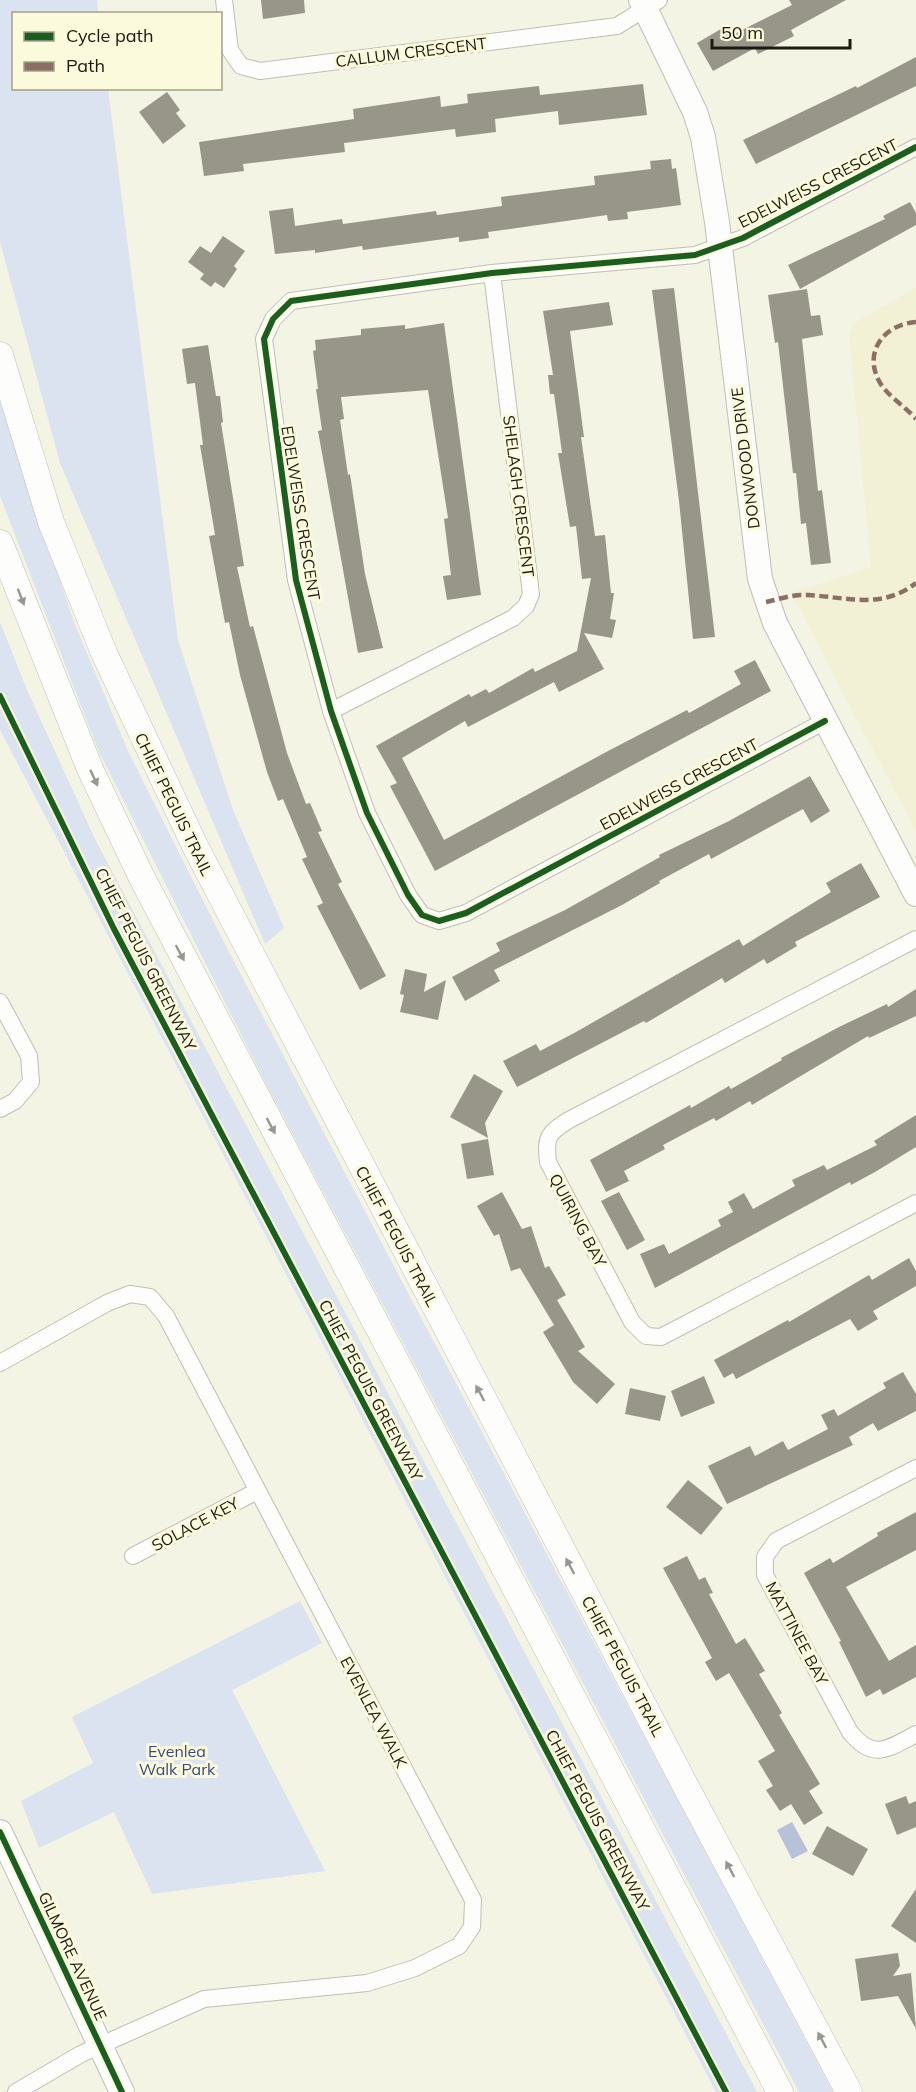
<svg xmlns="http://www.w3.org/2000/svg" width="916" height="2092" viewBox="0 0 916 2092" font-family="Mulish,sans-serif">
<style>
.built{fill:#f2f1d6}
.green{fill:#dbe2f0}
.water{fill:#b8c1da}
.building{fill:#979688}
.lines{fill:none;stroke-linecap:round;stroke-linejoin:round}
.street-casing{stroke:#bfbfb2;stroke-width:18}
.secondary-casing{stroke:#bfbfb2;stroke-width:26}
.primary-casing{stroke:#bfbfb2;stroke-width:27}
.street{stroke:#fdfdfb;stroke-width:16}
.secondary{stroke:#fdfdfb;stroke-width:24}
.primary{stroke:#fdfdfb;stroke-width:26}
.quiet{stroke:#8d6e63;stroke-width:4.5;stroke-dasharray:9 4.5;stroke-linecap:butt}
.cycleway-casing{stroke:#fbfadd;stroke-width:10}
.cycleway{stroke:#1b5e20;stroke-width:6}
.oneway{fill:#979791}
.labels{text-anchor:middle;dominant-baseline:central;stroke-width:6;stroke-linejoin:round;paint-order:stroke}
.street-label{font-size:16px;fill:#1b1a10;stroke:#fbfadd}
.park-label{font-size:16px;fill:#3a477d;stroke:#fbfadd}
</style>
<rect width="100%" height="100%" fill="#f4f4e4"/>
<path class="built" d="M916,287V832L791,593L871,567L849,336L853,324Z"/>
<path class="green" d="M0,0H97L98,13L14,14V88L108,89L178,640L233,810L284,928L265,944L60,463L0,242Z
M0,403L74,622L128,751L227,948L408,1293L833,2092H799L261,1074L98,750L0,496Z
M0,622L27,690L95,839L757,2092H716L0,730Z
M300,1601L322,1643L232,1690L325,1871L152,1894L114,1812L39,1848L21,1801L93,1763L72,1717Z"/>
<path class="water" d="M792,1822L808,1851L792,1859L777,1830Z"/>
<path class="building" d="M261,0H304L305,13L263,19Z
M789,0H846L791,30L794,36L758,54L755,48L713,71L697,43L726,26L732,35L792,5Z
M916,57V86L756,164L743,140L856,86L857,88Z
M643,84L647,115L559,125L558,111L495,119L496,132L456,137L455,129L344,143L345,152L243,164L244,171L204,176L199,142L354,119L353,109L440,96L441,107L468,103L467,94L539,86L540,95Z
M167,92L180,110L176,113L186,126L163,144L139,112Z
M671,159L672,169L676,168L681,205L627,212L628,219L608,221L607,215L566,221L488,232L489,238L459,242V237L363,250L362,246L315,253V250L275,254L269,211L293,208L295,226L342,219L343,224L436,211L437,215L502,206L501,197L595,185L594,176L651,169L650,161Z
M910,202L916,213V225L800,289L788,265L885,219L883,216Z
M223,236L245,251L234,266L237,269L224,288L215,282L211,287L200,279L204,274L188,262L200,246L211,253Z
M674,288L715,637L693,639L679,501L652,290Z
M807,289L811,316L820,315L823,335L802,339L818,491L822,490L831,563L811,565L806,523L801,524L796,473H793L778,342L775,343L768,295Z
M609,302L613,325L570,331L584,437H581L595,536L605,535L611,593H614L610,619L616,620L612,638L584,633L604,669L559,692L554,682L468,727L465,721L402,758L444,840L608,751L687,710L689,713L741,684L734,671L755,660L771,691L435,871L390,786L397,783L376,746L469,694L471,697L486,689L489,693L533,668L535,672L577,651L591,578L582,579L576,526L570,527L558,453H562L554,394H550L548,375H553L543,311Z
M444,323L481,595L447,600L443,576L451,575L444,519L448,518L428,390L341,397L344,419L340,420L348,475L350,474L365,574L383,648L358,653L318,431L322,430L316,389H318L313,351L316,350L315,340L361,335V329L405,325V329Z
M208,345L216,396H220L223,422L221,423L244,566L237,567L250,627L253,626L287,753L306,804L310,803L322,831L318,832L342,882L338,884L386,976L360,990L317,906L323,903L302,859L307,857L283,799L278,801L267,772L240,675L229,622L225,623L209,536L215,535L200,445H203L195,383L187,384L182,349Z
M810,776L830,811L811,823L803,809L711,859L709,854L659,881L660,883L622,905L494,970L500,981L465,1001L452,977L500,951L496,943L565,910L660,857L659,855L729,821Z
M861,863L880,897L795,942L797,946L767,964L764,959L725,983L722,978L646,1023L644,1021L517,1087L503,1061L536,1044L540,1051L576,1032L739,939L743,946L831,892L826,883Z
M405,969L427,974L424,992L446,980L438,1020L400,1012L404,995L400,994Z
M916,989V1016L869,1038L868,1036L752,1105L750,1101L716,1121L714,1118L663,1145L665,1149L624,1171L629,1181L606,1192L590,1160L690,1105L691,1108L729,1086L731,1089L782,1060L781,1058L839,1027L887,1004L888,1007Z
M474,1074L503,1091L485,1123L488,1138L450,1117Z
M916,1115V1147L875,1172L851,1185L850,1182L655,1288L640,1254L664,1244L669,1254L721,1226L718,1220L733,1212L728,1202L744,1193L753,1209L795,1186L792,1180L824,1165L827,1170L877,1145L874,1141Z
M488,1139L494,1175L467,1179L461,1144Z
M502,1192L522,1229L531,1226L545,1268L549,1266L566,1295L557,1300L585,1347L578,1351L615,1384L597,1404L573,1382L543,1332L554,1325L520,1268L511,1271L499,1234L494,1236L477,1206Z
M619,1192L645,1240L627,1250L601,1201Z
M909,1258L916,1271V1286L873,1311L878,1319L858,1331L850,1319L736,1379L733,1373L724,1378L714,1360L788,1320L789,1322L869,1275L872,1280Z
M903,1372L916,1394V1411L878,1431L873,1423L849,1437L853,1445L727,1504L708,1466L750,1446L755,1456L783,1441L788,1450L828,1429L821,1415L834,1409L838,1416L886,1388L883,1383Z
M704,1376L715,1403L681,1417L671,1391Z
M630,1388L666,1396L660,1421L625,1414Z
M688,1480L723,1508L701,1535L666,1507Z
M916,1512V1550L846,1587L889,1661L916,1645V1677L883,1695L880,1689L866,1697L839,1642L841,1641L804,1573L830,1558L833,1563L878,1536L877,1533Z
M687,1556L699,1580L705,1577L713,1593L709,1594L736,1644L745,1638L765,1671L759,1674L782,1713L779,1715L820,1784L809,1791L823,1813L804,1825L791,1804L780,1811L766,1790L773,1786L758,1761L775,1751L729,1673L716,1681L705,1662L712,1658L663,1568Z
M906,1796L909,1804L916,1801V1827L897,1835L885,1804Z
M827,1826L868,1849L853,1876L812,1854Z
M916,1889V1943L891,1926Z
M898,1953L900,1966L893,1976L911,1973L916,2029L898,1996L861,2001L855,1959Z"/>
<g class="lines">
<defs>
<path id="street" d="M224,0L230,50L241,66L260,71L617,26L659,0
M331,711L513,618L526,606L531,594L492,273
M825,721L466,913L439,921L422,915L408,895L367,813L331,711L296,580L264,339L273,319L291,301L492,273L695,255L743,238L916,147
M916,939L569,1120C548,1133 545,1137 548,1162L632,1322L646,1336L661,1337L916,1203
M0,1002L29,1056L31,1082L15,1101L0,1109
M0,1363L107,1303L130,1294L150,1297L166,1316L473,1900L472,1927L459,1946L415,1968L367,1983L204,1999L81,2054L16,2092
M916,1468L776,1541L765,1557V1575L850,1732C873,1761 888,1749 916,1734
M133,1556L257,1491"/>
<path id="secondary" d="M641,0L695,112L703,137L717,222L760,579L775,623L916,894
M0,1832L122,2092"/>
<path id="primary" d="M0,355L51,522L104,653L195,846L685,1785L849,2092
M0,543L90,769L142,878L780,2092"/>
</defs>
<use href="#street" class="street-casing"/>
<use href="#secondary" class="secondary-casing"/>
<use href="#primary" class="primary-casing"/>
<use href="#street" class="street"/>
<use href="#secondary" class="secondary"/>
<use href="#primary" class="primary"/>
<path class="quiet" d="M916,322C885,324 863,351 879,381C886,395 906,407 916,419
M766,602C779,599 794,594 808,595C846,597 882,610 916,583"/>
<defs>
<path id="cycleway" d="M0,696L114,929L726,2092
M825,721L466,913L439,921L422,915L408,895L367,813L331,711L296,580L264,339L273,319L291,301L492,273L695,255L743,238L916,147
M0,1832L122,2092"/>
</defs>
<use href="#cycleway" class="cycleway-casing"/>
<use href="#cycleway" class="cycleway"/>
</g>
<defs><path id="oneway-solid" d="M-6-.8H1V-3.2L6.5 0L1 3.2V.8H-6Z" transform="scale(1.5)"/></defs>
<g class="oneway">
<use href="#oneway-solid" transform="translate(21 597) rotate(69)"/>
<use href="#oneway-solid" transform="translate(94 778) rotate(65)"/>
<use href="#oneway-solid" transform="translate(180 953) rotate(62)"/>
<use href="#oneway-solid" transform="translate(271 1126) rotate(62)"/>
<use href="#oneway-solid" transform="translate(480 1393) rotate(-118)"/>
<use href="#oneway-solid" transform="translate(570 1566) rotate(-118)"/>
<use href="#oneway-solid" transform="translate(730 1869) rotate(-118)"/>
<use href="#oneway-solid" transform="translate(822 2040) rotate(-118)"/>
</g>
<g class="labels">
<g class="street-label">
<text transform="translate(411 52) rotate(-7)">CALLUM CRESCENT</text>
<text transform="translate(818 183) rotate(-27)">EDELWEISS CRESCENT</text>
<text transform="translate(745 458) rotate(-97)">DONWOOD DRIVE</text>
<text transform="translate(519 496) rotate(83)">SHELAGH CRESCENT</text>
<text transform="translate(301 513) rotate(81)">EDELWEISS CRESCENT</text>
<text transform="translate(679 784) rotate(-28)">EDELWEISS CRESCENT</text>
<text transform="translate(174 804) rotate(64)">CHIEF PEGUIS TRAIL</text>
<text transform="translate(146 959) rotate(63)">CHIEF PEGUIS GREENWAY</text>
<text transform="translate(578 1220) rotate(62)">QUIRING BAY</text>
<text transform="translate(397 1236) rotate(62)">CHIEF PEGUIS TRAIL</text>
<text transform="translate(371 1390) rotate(62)">CHIEF PEGUIS GREENWAY</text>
<text transform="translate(195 1524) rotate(-28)">SOLACE KEY</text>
<text transform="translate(797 1633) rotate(62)">MATTINEE BAY</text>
<text transform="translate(623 1666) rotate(62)">CHIEF PEGUIS TRAIL</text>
<text transform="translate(374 1712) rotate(62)">EVENLEA WALK</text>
<text transform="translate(598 1820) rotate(62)">CHIEF PEGUIS GREENWAY</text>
<text transform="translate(73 1956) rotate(65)">GILMORE AVENUE</text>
</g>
<g class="park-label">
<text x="177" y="1751">Evenlea<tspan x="177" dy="18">Walk Park</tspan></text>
</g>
</g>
<rect x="12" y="12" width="210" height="78" fill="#fbfadd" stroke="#a1a08b" stroke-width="1.5"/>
<rect x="24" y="32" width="30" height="9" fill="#1b5e20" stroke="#a1a08b" stroke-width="1.5"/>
<text x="66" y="42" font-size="18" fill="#1b1a10">Cycle path</text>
<rect x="24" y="62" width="30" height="9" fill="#8d6e63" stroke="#a1a08b" stroke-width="1.5"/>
<text x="66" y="72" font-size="18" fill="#1b1a10">Path</text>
<path d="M712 39v9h138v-9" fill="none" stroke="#1b1a10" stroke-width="3"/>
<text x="721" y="39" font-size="18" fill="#1b1a10" stroke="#fbfadd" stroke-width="4.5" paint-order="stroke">50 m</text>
</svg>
